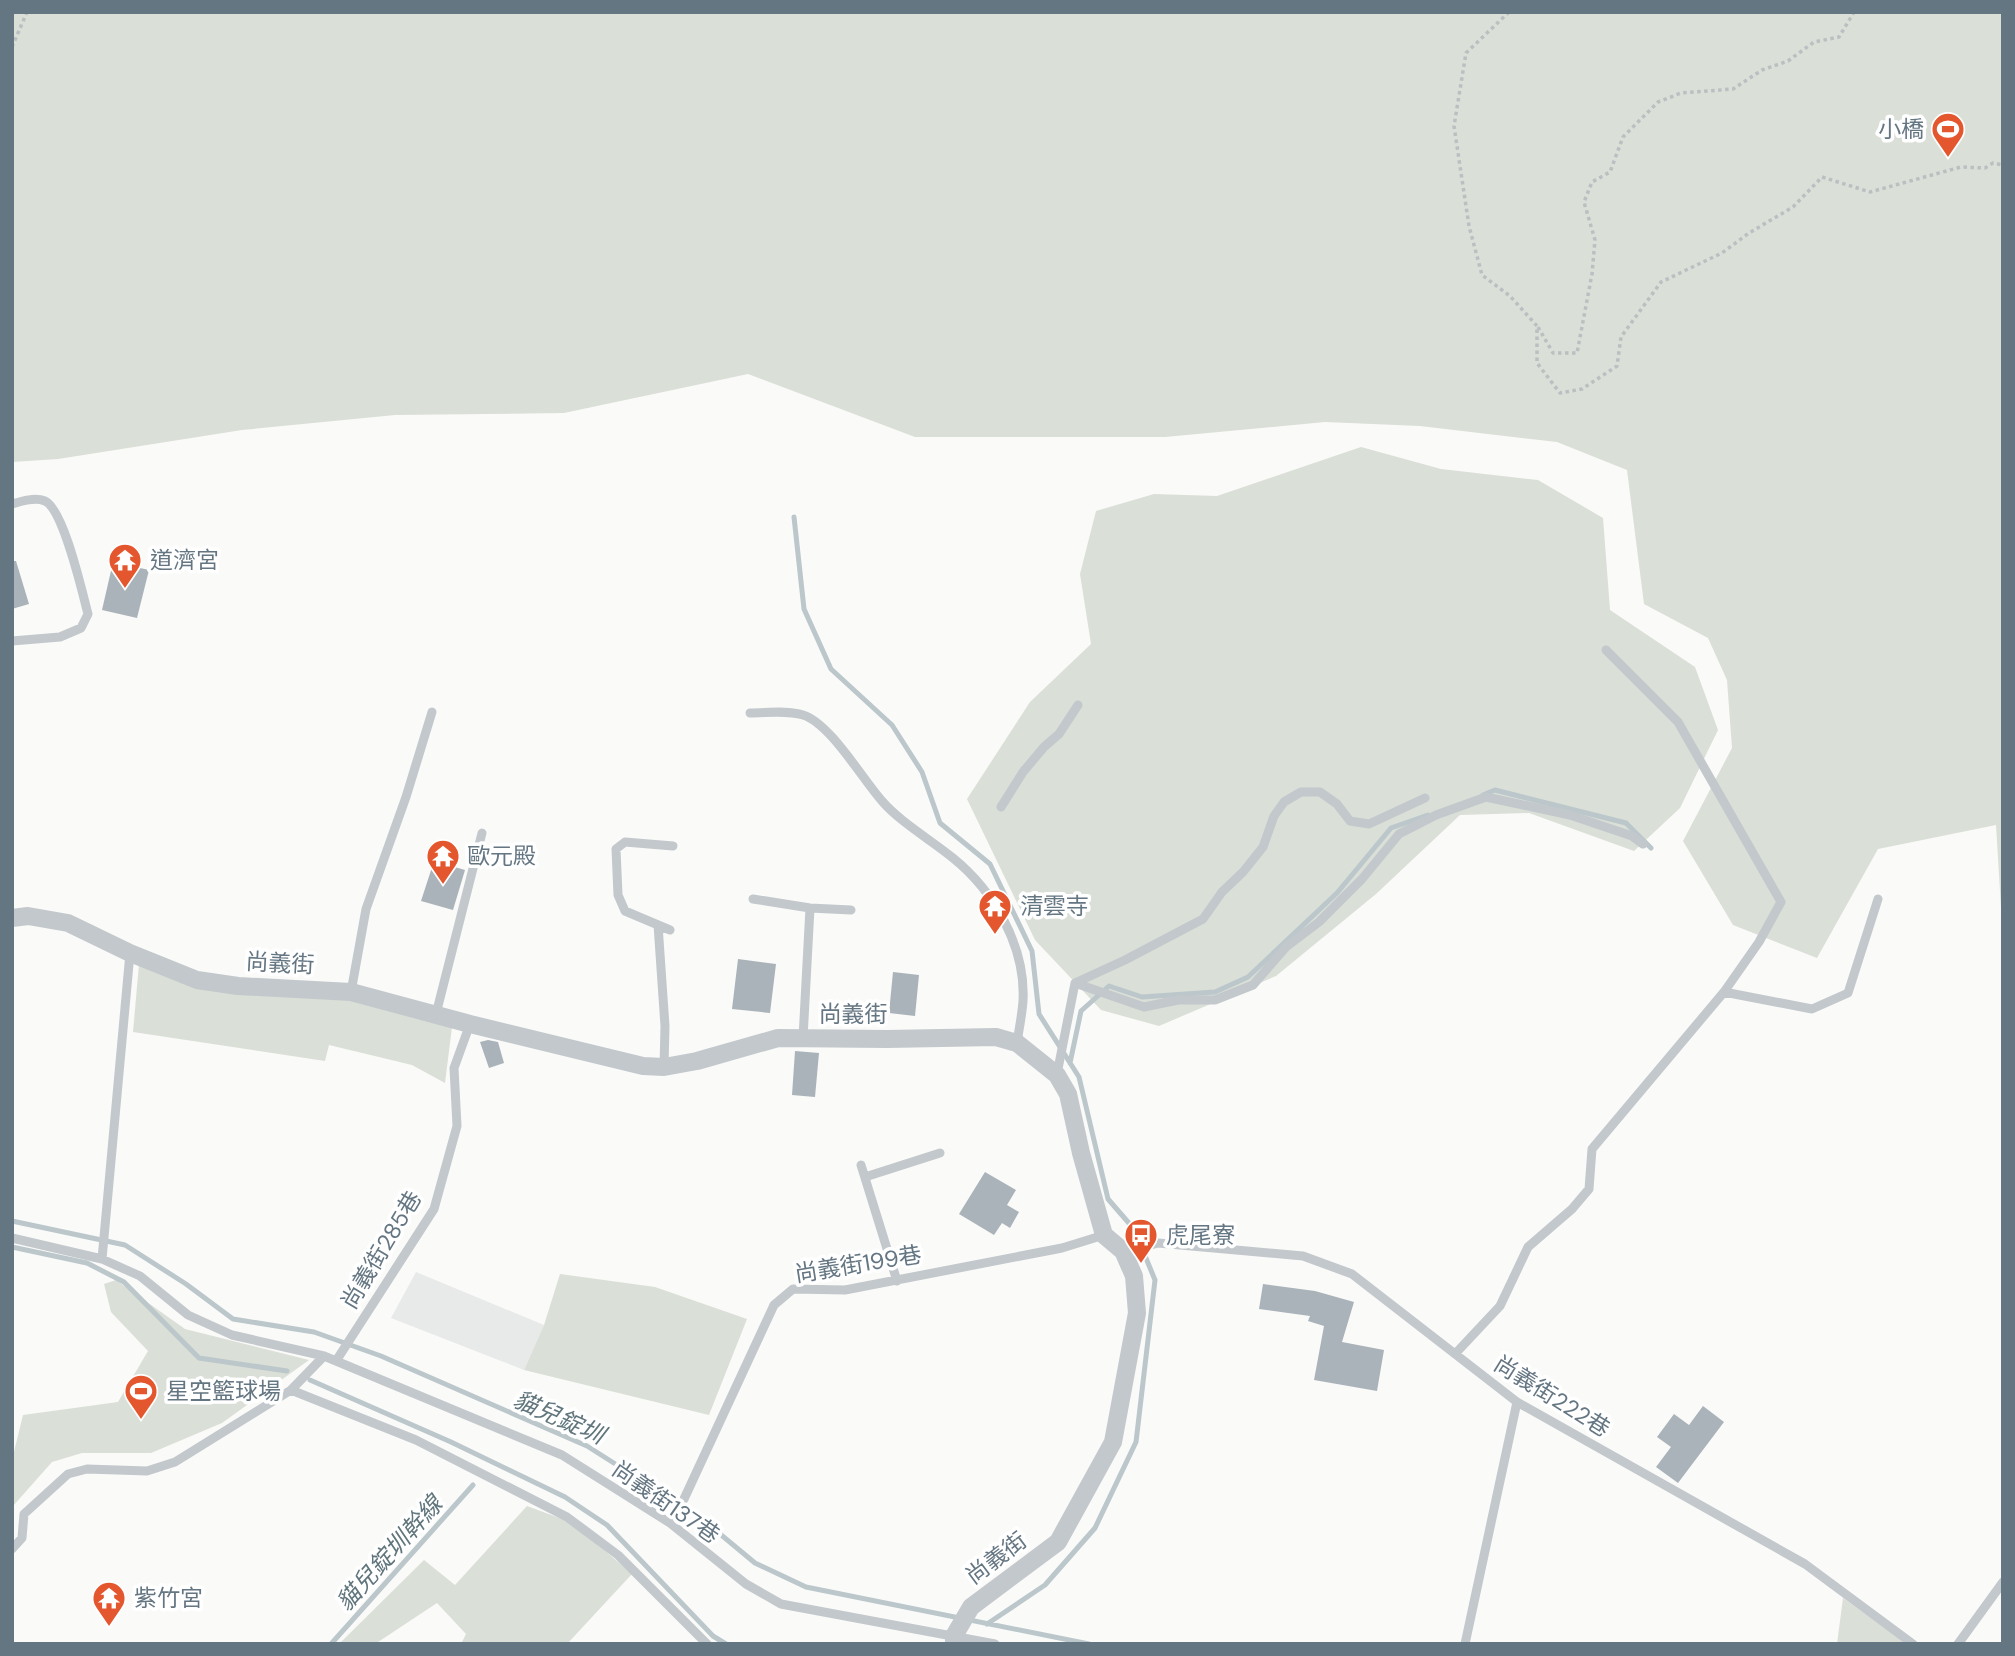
<svg xmlns="http://www.w3.org/2000/svg" width="2015" height="1656" viewBox="0 0 2015 1656" font-family="'DM Sans','Noto Sans TC',sans-serif">
<style>
.built{fill:#e8e9e9}
.green{fill:#dadfd7}
.lines{fill:none;stroke-linecap:round;stroke-linejoin:round}
.stream{stroke:#bbc7cb;stroke-width:5}
.building{fill:#aab3b9}
.path{stroke:#bbbfc2;stroke-width:3.5;stroke-dasharray:3.5 3.5;stroke-linecap:butt}
.lane{stroke:#c3c8cc;stroke-width:9}
.street{stroke:#c3c8cc;stroke-width:18}
.labels{text-anchor:middle;dominant-baseline:central;stroke-width:7;stroke-linejoin:round;paint-order:stroke}
.poi-label{font-size:23px;fill:#657683;stroke:#fff;text-anchor:start}
.street-label{font-size:23px;fill:#657683;stroke:#fff}
.water-label{font-size:24px;font-style:italic;fill:#60757c;stroke:#fff}
</style>
<rect width="100%" height="100%" fill="#fafaf8"/>
<path class="built" d="M416,1272L544,1325L524,1370L391,1318Z"/>
<path class="green" d="M12,12H2003V940L1996,825L1878,849L1817,958L1733,925L1683,841L1732,748L1727,680L1708,638L1644,604L1627,470L1557,442L1420,426L1325,422L1165,437H915L748,374L564,413L395,415L242,430L58,459L12,462Z
M1361,447L1441,469L1538,480L1603,518L1610,610L1695,667L1718,730L1680,808L1634,851L1529,813L1460,815L1376,894L1276,976L1159,1026L1101,1010L1035,940L967,799L1030,702L1091,644L1080,574L1096,511L1154,494L1217,496Z
M139,964L354,999L452,1027L445,1083L412,1065L329,1045L325,1061L133,1032Z
M560,1274L655,1287L747,1319L709,1415L524,1370L544,1325Z
M116,1280L185,1329L309,1360L222,1423L151,1453H82L52,1462L13,1506L12,1460L23,1415L118,1402L148,1351L111,1312L104,1284Z
M527,1506L573,1523L632,1574L567,1644H461L466,1634L437,1603L375,1644H339L424,1560L455,1585Z
M1843,1598L1907,1644H1837Z"/>
<g class="lines">
<path class="stream" d="M794,517L804,609L831,669L892,725L922,772L940,823L990,864L1032,951L1039,1014L1079,1077L1108,1199L1134,1229L1155,1280L1136,1442L1095,1528L1045,1585L987,1624
M1483,795L1495,790L1626,823L1651,848
M1070,1063L1081,1011L1109,986L1142,997L1215,992L1248,977L1337,893L1391,828L1428,815
M12,1221L125,1245L186,1284L233,1319L314,1332L381,1356L587,1446L702,1519L755,1563L806,1587L1089,1644
M12,1247L87,1263L124,1282L199,1358L287,1371
M310,1380L451,1442L565,1497L607,1525L713,1636L726,1644
M331,1644L473,1485"/>
</g>
<path class="building" d="M12,561H16L29,604L12,609Z
M113,562L149,570L137,618L102,610Z
M434,861L465,870L453,910L421,901Z
M738,959L776,964L770,1013L732,1009Z
M893,972L919,975L915,1016L889,1013Z
M488,1040L498,1042L504,1063L489,1068L480,1042Z
M795,1051L819,1053L815,1097L792,1095Z
M985,1172L1016,1190L1007,1205L1019,1212L1010,1228L1002,1223L994,1235L959,1214Z
M1263,1284L1315,1291L1354,1302L1342,1342L1384,1350L1377,1391L1314,1380L1324,1326L1308,1321L1310,1316L1259,1309Z
M1703,1406L1724,1422L1678,1483L1656,1467L1671,1447L1657,1437L1674,1414L1689,1425Z"/>
<g class="lines">
<path class="path" d="M1509,12L1466,53L1454,126L1469,226L1482,275L1510,296L1537,326V363L1560,393L1582,389L1617,366L1621,337L1661,282L1722,253L1749,233L1793,207L1822,177L1870,192L1961,167L1985,168L1993,163L2003,165
M12,47L27,12
M1538,327L1553,353H1577L1592,274L1595,240L1584,202L1592,182L1610,172L1623,137L1658,102L1681,93L1733,89L1762,70L1788,61L1814,42L1839,37L1854,12"/>
<path class="lane" d="M12,504C22,501 35,497 45,501C64,510 82,592 88,614L81,628L60,637L12,641
M750,713C767,713 787,710 803,715C830,723 863,780 882,801C900,822 931,840 953,858C994,891 1026,947 1023,1001C1022,1015 1019,1029 1017,1043
M1001,807L1023,772L1044,747L1059,734L1078,705
M753,899L810,908L851,910
M658,925L665,1026L664,1067
M670,930L625,911L618,895L616,849L625,842L673,846
M1075,983L1144,1007L1178,1000H1215L1253,985L1286,947L1319,922L1362,879L1399,834L1436,815L1486,797L1570,815L1632,836L1643,844
M1075,983L1125,960L1203,919L1222,892L1243,872L1263,847L1274,816L1284,802L1301,792H1320L1337,804L1350,821L1369,824L1425,798
M351,992L366,909L406,797L432,712
M1724,992L1812,1009L1848,993L1878,899
M436,1014L482,833
M803,1038L810,908
M1057,1074L1075,983
M861,1165L897,1281
M865,1177L940,1153
M12,1238L102,1259L140,1276L188,1315L232,1335L324,1356L562,1455L670,1523L746,1584L781,1604L995,1644
M1123,1251L1158,1243L1303,1256L1352,1274L1517,1402L1805,1564L1913,1644
M102,1259L130,953
M1455,1354L1500,1306L1528,1247L1572,1209L1589,1189L1592,1149L1724,992L1759,942L1781,902L1678,722L1606,650
M336,1361L434,1209L457,1126L454,1068L470,1024
M291,1390L416,1440L567,1517L618,1555L707,1644
M670,1523L684,1499L774,1305L793,1289L845,1290L1062,1248L1104,1235
M12,1549L22,1538L24,1514L68,1474L87,1469L147,1471L175,1462L291,1390L324,1356
M1465,1644L1517,1402
M1958,1644L2003,1582"/>
<path class="street" d="M12,918L28,916L68,923L130,953L197,980L238,986L351,992L470,1024L643,1066L664,1067L697,1061L778,1038L887,1039L996,1037L1017,1043L1057,1075L1068,1094L1081,1153L1104,1235L1123,1251L1134,1276L1137,1313L1113,1442L1058,1542L971,1607L954,1636V1644"/>
</g>
<defs>
<symbol id="stadium-pin" viewBox="-11 -11 22 30"><path d="M0 17L-7.5 6A9.5 9.5 0 1 1 7.5 6Z" fill="#e4572e" stroke="#fff"/><path d="M0-5a6.5 5 0 1 0 0 10a6.5 5 0 1 0 0-10ZM-3.5-1.8h7v3.6h-7Z" fill="#fff"/></symbol>
<symbol id="temple-pin" viewBox="-11 -11 22 30"><path d="M0 17L-7.5 6A9.5 9.5 0 1 1 7.5 6Z" fill="#e4572e" stroke="#fff"/><path d="M0-6L5-2H3V0L6.5 2.5H4V6H1.5V3h-3V6H-4V2.5H-6.5L-3 0V-2H-5Z" fill="#fff"/></symbol>
<symbol id="bus-pin" viewBox="-11 -11 22 30"><path d="M0 17L-7.5 6A9.5 9.5 0 1 1 7.5 6Z" fill="#e4572e" stroke="#fff"/><path d="M-5-6H5V4H4V6H2V4H-2V6H-4V4H-5ZM-3.5-4V0h7V-4ZM-3.5 1.2v1.5H-2V1.2ZM2 1.2v1.5H3.5V1.2Z" fill="#fff"/></symbol>
</defs>
<g fill-rule="evenodd">
<use href="#stadium-pin" x="1929" y="110" width="38" height="52"/>
<use href="#temple-pin" x="106" y="541" width="38" height="52"/>
<use href="#temple-pin" x="424" y="837" width="38" height="52"/>
<use href="#temple-pin" x="976" y="887" width="38" height="52"/>
<use href="#bus-pin" x="1122" y="1216" width="38" height="52"/>
<use href="#stadium-pin" x="122" y="1372" width="38" height="52"/>
<use href="#temple-pin" x="90" y="1579" width="38" height="52"/>
</g>
<g class="labels">
<g class="poi-label">
<text x="1924" y="129" text-anchor="end">小橋</text>
<text x="150" y="560">道濟宮</text>
<text x="467" y="856">歐元殿</text>
<text x="1020" y="906">清雲寺</text>
<text x="1166" y="1235">虎尾寮</text>
<text x="166" y="1391">星空籃球場</text>
<text x="134" y="1598">紫竹宮</text>
</g>
<g class="street-label">
<text transform="translate(280 963) rotate(3)">尚義街</text>
<text x="853" y="1014">尚義街</text>
<text transform="translate(381 1250) rotate(-59)">尚義街285巷</text>
<text transform="translate(858 1264) rotate(-9)">尚義街199巷</text>
<text transform="translate(1552 1396) rotate(32)">尚義街222巷</text>
<text transform="translate(666 1502) rotate(35)">尚義街137巷</text>
<text transform="translate(996 1558) rotate(-37)">尚義街</text>
</g>
<g class="water-label">
<text transform="translate(559 1417) rotate(24)">貓兒錠圳</text>
<text transform="translate(389 1553) rotate(-48)">貓兒錠圳幹線</text>
</g>
</g>
<rect width="2015" height="1656" fill="none" stroke="#657683" stroke-width="28"/>
</svg>
